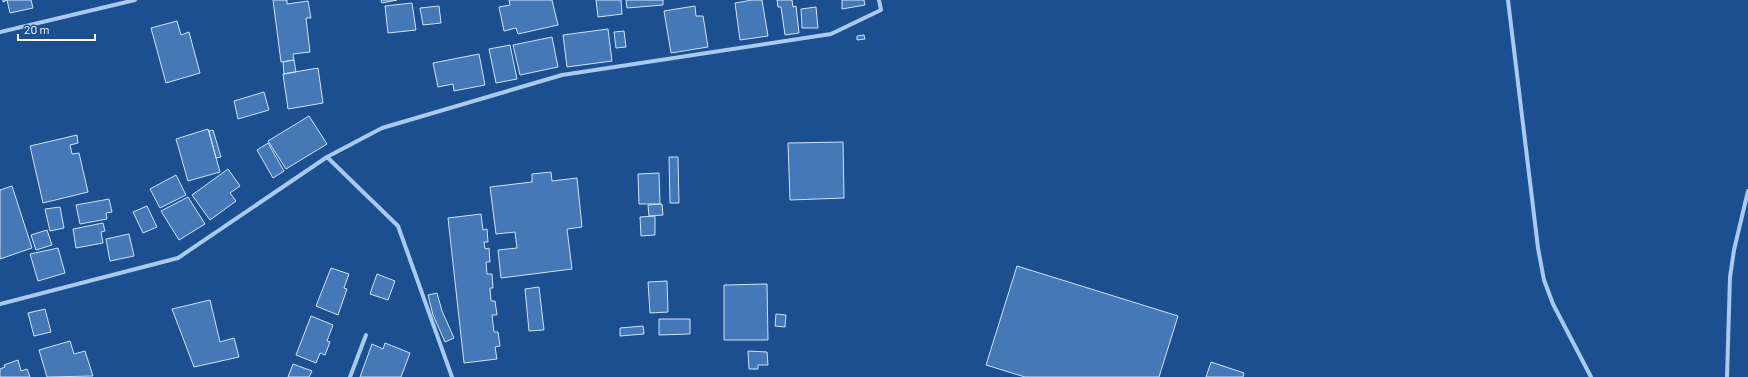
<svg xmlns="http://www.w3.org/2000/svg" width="1748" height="377" viewBox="0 0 1748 377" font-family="Barlow,sans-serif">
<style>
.building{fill:#4478b7;stroke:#cfe3fa}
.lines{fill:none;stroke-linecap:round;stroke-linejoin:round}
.minor{stroke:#a9c9ee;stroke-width:4}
</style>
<rect width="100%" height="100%" fill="#1b4f8f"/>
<path class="building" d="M3,0H31L33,8L10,13L7,0L3,2Z
M273,0H287V4L308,1L311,18H306L310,52L293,54L294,60L281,62Z
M381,0H397L382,3Z
M509,0H552L558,25L518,34L516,28L504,31L499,7L510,5Z
M596,0H621L622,14L598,17Z
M626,0H663V5L627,8Z
M752,0H762L768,36L740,40L735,3Z
M777,0H792L793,7L796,6L799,33L785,35L781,7H778Z
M842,0H864L865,5L842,9Z
M412,3L416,30L388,33L385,6Z
M439,6L441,23L423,25L420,8Z
M695,6L696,16H703L708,47L671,53L664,11Z
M816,7L818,28H802L801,9Z
M177,21L181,35L189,32L200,73L166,83L151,28Z
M608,29L612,61L567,67L563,35Z
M624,31L626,47L616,48L614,32Z
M864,35L865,39L857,40V36Z
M552,37L558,67L520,75L513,45Z
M510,45L517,79L496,83L489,49Z
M479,54L485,85L454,91L453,84L438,87L433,63Z
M294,60L296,72L284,74L283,62Z
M318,68L323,103L288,109L283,74Z
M264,92L269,110L238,119L234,101Z
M309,116L327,144L286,169L268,141Z
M208,129L220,172L188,181L176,139Z
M213,130L221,157L216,158L209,131Z
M77,135L78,143L70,145L72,154L79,153L88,192L43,203L30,146Z
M843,142L844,198L790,200L788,143Z
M268,143L284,171L273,178L257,150Z
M669,157H678L679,203H670Z
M228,169L240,186L230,193L236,201L210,220L192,195Z
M551,172L552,181L577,178L582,227L567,229L572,269L501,278L498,250L517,248L515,232L496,234L490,187L532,182V174Z
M659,173L660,204H639L638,174Z
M176,175L186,195L160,208L150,189Z
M12,186L32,248L0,259V190Z
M188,197L205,224L179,240L161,211Z
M109,199L112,212L106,213L107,219L80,224L76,205Z
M662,204L663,215L649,216L648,205Z
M147,206L157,227L143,233L133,212Z
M60,207L64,228L50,231L45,209Z
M481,214L483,230L487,229L488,242H484L485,249L489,248L490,262H486L487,274H492L493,288H490L491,301H495L497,315H492L494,332H498L500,346L495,347L497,359L464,363L448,218Z
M655,216V235L641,236L640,217Z
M103,223L105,231L101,232L103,243L76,248L73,229Z
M47,230L52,245L36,250L31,235Z
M129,234L134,256L110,261L106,239Z
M58,248L65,273L38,281L30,254Z
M1017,266L1178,316L1159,377H1025L986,365Z
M331,268L349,274L344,288L347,289L338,315L316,306Z
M377,274L395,281L388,300L370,294Z
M667,281L668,312L650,313L648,282Z
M767,284L768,340H724V285Z
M539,287L544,330L529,331L525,289Z
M437,293L442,311L454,338L445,342L433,315L428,295Z
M210,300L220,342L234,338L239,357L194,367L172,309Z
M45,309L51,332L34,336L28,313Z
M776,314L786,315L785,327L775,326Z
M311,316L333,325L327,341L330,342L325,355L320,353L316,363L296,355Z
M659,319H690V334L659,335Z
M643,326L644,334L620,336V328Z
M70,341L74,354L85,351L93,376L47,377L39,350Z
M385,343L410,353L401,377H360L372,344L383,349Z
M748,351L767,352L768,365H758V369H749Z
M18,360L21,371L27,369L30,377H0V369L5,367L4,365Z
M1211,362L1244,373L1243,377H1206Z
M293,364L312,371L309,377H288Z"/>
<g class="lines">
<path class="minor" d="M1508,0L1538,248L1544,280L1553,304L1591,377
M0,32L135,0
M327,157L398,226L452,377
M0,304L178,258L327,157L382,128L562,75L831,34L881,10L879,0
M350,377L366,335
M1727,377L1730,277L1734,250L1748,191"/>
</g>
<path d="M18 34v6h77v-6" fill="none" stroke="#ffffff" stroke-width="2"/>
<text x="24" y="34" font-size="12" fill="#ffffff" stroke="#1b4f8f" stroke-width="3" paint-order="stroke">20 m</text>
</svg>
